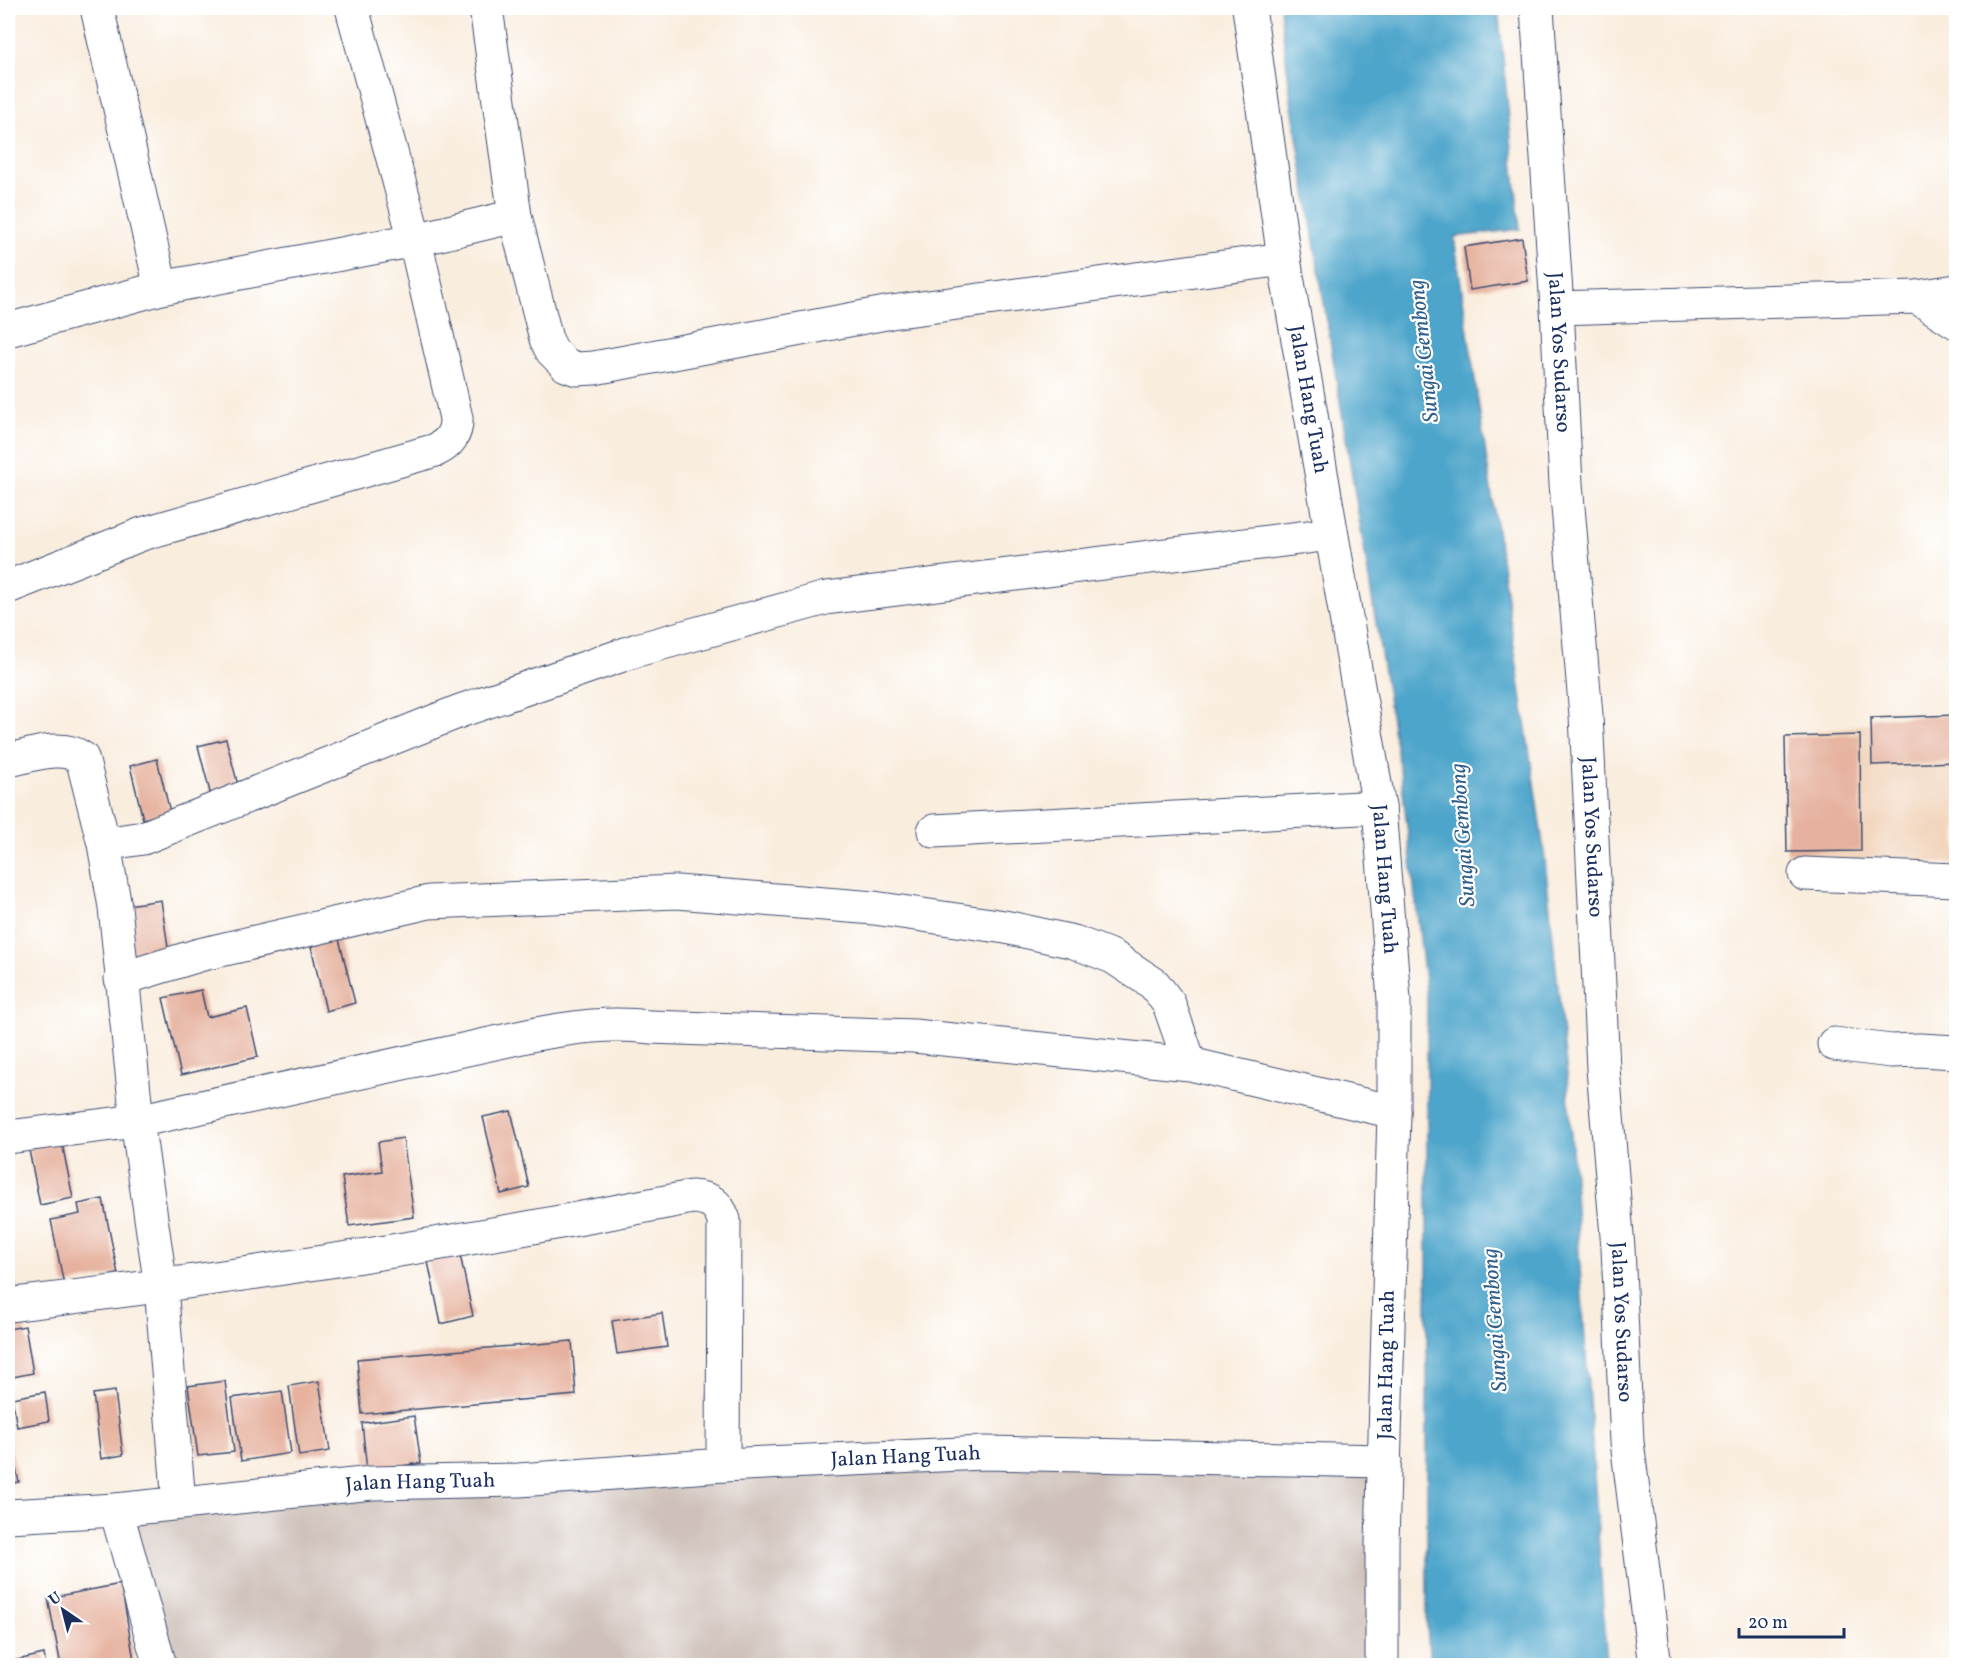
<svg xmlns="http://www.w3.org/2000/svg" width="1964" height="1673" viewBox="0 0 1964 1673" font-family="Vollkorn,serif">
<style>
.built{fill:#f2d5bd}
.industrial{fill:#cfc1ba}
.water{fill:#4ea5cb;stroke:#346a94;stroke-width:1.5}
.building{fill:#e6b29f}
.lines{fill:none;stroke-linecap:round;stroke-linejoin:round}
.street-casing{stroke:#3c4c71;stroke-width:35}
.secondary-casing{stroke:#3c4c71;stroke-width:35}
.street{stroke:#fff;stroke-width:33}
.secondary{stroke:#fff;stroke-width:33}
.labels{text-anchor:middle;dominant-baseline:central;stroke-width:4.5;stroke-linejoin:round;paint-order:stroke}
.street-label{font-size:21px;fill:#1b2f5e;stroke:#fff}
.water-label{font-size:22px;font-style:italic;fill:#2f5e8a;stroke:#fff}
</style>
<rect width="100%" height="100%" fill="#fff"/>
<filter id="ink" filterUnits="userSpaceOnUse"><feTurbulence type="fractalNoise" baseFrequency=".0167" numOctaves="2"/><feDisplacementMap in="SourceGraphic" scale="12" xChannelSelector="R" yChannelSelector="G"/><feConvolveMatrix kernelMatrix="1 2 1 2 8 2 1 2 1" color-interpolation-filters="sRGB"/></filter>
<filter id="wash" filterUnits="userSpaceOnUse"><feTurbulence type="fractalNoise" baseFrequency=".008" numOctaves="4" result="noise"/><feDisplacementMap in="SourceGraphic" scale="24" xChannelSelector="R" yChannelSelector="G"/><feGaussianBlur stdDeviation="1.35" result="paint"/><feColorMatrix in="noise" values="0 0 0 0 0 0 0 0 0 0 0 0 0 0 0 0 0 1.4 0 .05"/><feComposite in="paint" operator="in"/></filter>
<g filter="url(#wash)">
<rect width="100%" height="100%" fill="#f9edde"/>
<path class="built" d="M1956,715V863L1787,859L1785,737L1871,723V718Z"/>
<path class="industrial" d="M983,1453L1385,1461L1382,1665H160L116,1510Z"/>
<path class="water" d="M1280,8H1498L1520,229L1454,237L1544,851L1567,1075L1607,1665H1430L1427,1626V999L1402,783L1291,100Z"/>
<g id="blocks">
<path class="building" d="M1522,238L1528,281L1470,290L1464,247Z
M1956,715V762L1872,765L1871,718Z
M1860,735L1861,851L1787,852L1785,737Z
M226,739L239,789L211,796L198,746Z
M157,759L170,812L143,819L130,766Z
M161,900L169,954L131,960L122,906Z
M339,939L355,1003L326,1011L311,946Z
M201,990L207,1017L247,1008L258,1057L181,1075L163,998Z
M511,1111L529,1187L501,1194L483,1117Z
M60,1133L73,1198L40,1205L27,1140Z
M403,1138L414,1217L349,1226L342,1177L382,1171L378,1142Z
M103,1199L118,1274L64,1285L51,1220L80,1214L78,1204Z
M458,1245L473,1316L441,1324L426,1252Z
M8,1247H10L17,1293L8,1294Z
M662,1313L667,1347L617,1354L612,1321Z
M25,1326L33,1373L8,1378V1329Z
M572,1341L576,1395L362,1414L357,1359Z
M225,1381L234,1452L198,1456L188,1386Z
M319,1381L330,1451L299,1456L289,1386Z
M115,1391L123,1455L101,1459L93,1394Z
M282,1391L291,1453L241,1461L232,1398Z
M45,1392L49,1421L17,1427L12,1398Z
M414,1416L421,1463L367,1471L362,1423Z
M8,1435L19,1482L8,1484Z
M121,1584L135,1666H61L48,1598Z
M44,1654L46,1666H8V1662Z"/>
</g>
</g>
<g filter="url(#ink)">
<use href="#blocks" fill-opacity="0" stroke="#3c4c71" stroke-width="1.5"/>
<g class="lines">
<defs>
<path id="street" d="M97,8L161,288
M486,8L515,216
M8,330L161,288L415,240L515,216L546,339L552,351L566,365L577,369L594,368L891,312L1284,259
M8,587L142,534L436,450C449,444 457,433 456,418L415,240L352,8
M8,760C30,756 62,743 82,758L104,844
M934,831L1379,807
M1805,874L1956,880
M121,979L199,955L429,902L677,892L874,908L1005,927L1074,942L1113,957L1154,984L1169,1004L1190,1064
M1834,1044L1891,1051L1920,1050L1956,1052
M8,1137L137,1121L536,1034C576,1027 610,1022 650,1027L914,1036L1190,1064L1394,1112
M8,1305C237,1278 465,1242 692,1197C710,1198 718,1203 724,1220L723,1465
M179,1503L161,1287L137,1121L115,907L104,844L143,838L460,711L637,650L826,598L1331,534
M116,1510L160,1666"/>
<g id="secondary">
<path id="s1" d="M1249,8L1284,259L1379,807L1394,1000V1112L1382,1544V1666"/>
<path id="s2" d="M1537,8L1557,308L1566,484L1586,715L1603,1068L1618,1248L1627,1442L1655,1666"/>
<path d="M1917,297L1956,322"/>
<path d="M1557,308L1917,297L1956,291"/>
<path id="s3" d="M8,1516L116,1510L372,1483L519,1480L723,1465L983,1453L1385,1461"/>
</g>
</defs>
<use href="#street" class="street-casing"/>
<use href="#secondary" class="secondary-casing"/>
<use href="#street" class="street"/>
<use href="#secondary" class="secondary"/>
</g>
</g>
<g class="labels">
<g class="street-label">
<text stroke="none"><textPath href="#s2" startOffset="345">Jalan Yos Sudarso</textPath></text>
<text stroke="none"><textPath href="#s1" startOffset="396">Jalan Hang Tuah</textPath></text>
<text stroke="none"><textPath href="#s2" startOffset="831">Jalan Yos Sudarso</textPath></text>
<text stroke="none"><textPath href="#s1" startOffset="882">Jalan Hang Tuah</textPath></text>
<text stroke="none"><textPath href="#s2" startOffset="1317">Jalan Yos Sudarso</textPath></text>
<text transform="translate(1387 1365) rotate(-89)">Jalan Hang Tuah</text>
<text stroke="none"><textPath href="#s3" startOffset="900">Jalan Hang Tuah</textPath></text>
<text stroke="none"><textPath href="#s3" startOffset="414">Jalan Hang Tuah</textPath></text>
</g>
<g class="water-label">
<text transform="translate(1425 351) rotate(-96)">Sungai Gembong</text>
<text transform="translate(1464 835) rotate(-94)">Sungai Gembong</text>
<text transform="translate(1496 1320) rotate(-94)">Sungai Gembong</text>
</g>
</g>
<rect width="1964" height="1673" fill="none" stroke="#fff" stroke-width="30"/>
<g transform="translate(63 1610) rotate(325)" stroke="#ffffff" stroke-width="4.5" paint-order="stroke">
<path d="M0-4.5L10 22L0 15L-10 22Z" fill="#1b2f5e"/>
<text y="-9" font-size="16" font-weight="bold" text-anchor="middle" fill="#1b2f5e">U</text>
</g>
<path d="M1739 1628v9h105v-9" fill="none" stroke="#1b2f5e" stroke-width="3"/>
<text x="1748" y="1628" font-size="18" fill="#1b2f5e" stroke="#ffffff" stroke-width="4.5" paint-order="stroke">20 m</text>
</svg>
